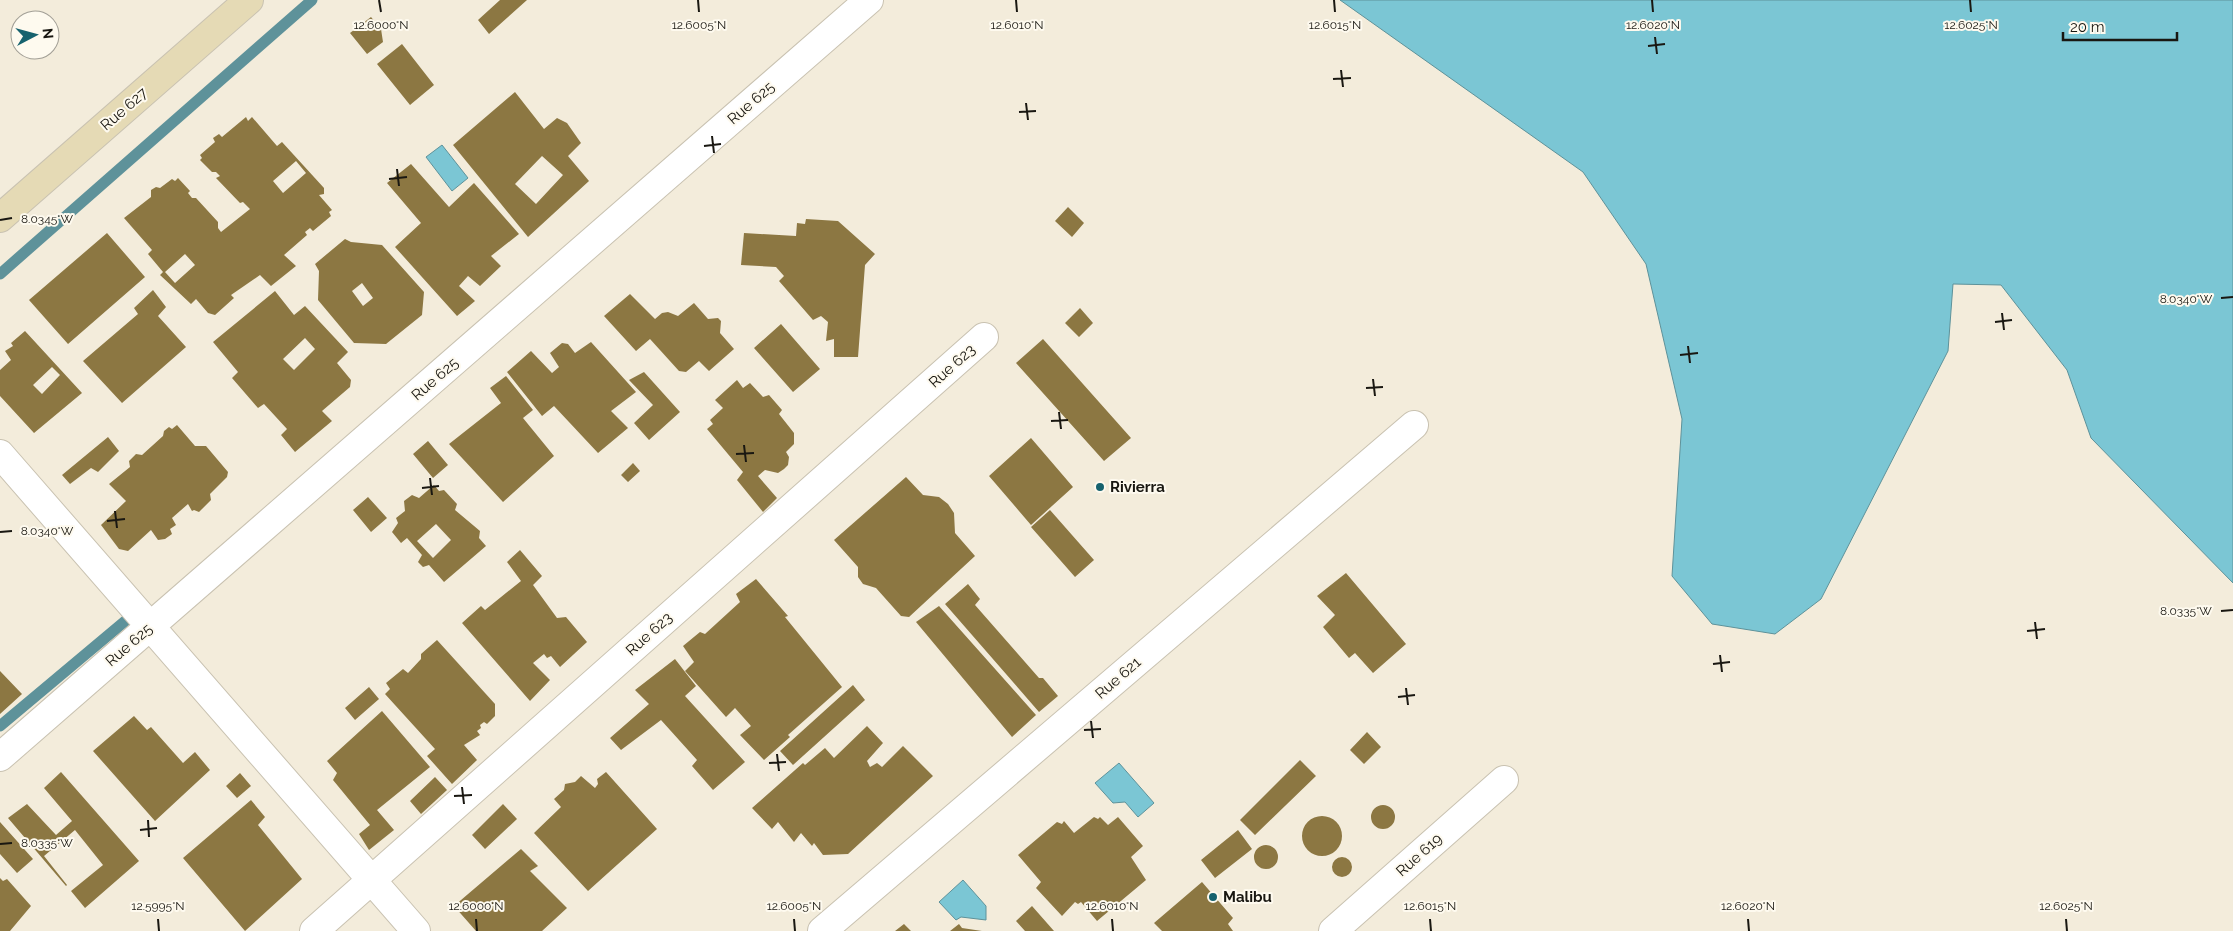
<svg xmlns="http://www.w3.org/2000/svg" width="2233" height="931" viewBox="0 0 2233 931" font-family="Raleway,sans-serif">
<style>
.water{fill:#7bc6d4;stroke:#5e929a}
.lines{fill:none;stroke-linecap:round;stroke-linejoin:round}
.stream{stroke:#5e929a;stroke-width:11}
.building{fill:#8c7742;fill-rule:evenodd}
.street-casing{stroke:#c9c2b1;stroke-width:30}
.secondary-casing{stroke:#c9c2b1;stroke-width:30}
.street{stroke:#fff;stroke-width:28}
.secondary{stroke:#e5dab5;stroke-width:28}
.ticks{fill:none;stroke:#191711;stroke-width:2}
.poi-dot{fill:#16626e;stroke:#fefaef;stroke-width:2}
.labels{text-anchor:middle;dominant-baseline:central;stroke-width:4;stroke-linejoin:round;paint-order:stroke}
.street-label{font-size:15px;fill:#191711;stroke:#fefaef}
.poi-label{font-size:15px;font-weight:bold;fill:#191711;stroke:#fefaef;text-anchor:start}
.ticks-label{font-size:12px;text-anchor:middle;fill:#191711;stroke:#fefaef;stroke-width:4;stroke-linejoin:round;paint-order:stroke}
</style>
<rect width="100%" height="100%" fill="#f3ecdb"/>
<path class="water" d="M1340,0H2233V583L2091,438L2067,370L2001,285L1953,284L1948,351L1821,599L1775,634L1712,624L1672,576L1682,419L1646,264L1583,172Z
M442,145L468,178L452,191L426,157Z
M1119,763L1154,803L1138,817L1125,802L1113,803L1095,783Z
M963,880L986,906V920L961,917L956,920L939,902Z"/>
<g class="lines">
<path class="stream" d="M0,274L312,0
M0,726L130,617L124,610"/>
</g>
<path class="building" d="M500,0H527L489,34L478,20Z
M371,17L381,29L383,42L367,54L350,33Z
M402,44L434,85L410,105L377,64Z
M515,92L544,129L557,118L567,123L581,143L568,156L589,181L528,237L453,145ZM542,156L563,175L536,204L515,184Z
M246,117L248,121L252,117L277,146L282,142L324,188V194L319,195L332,210L329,212L331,216L313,231L310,228L305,232L307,235L284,255L296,266L271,286L260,275L231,295L234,298L215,315L208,313L196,299L191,304L160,275L163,272L148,254L152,250L124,218L151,197V190L156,187L160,188L172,179L175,181L178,178L190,191L188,193L192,198H196L218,222V228L221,232L250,209L243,202L240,203L216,178L220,176L216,172H212L200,160L202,158L200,155L215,142L213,138L219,134L222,137ZM296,161L306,173L283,193L273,181ZM185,254L195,265L175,283L165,272Z
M411,164L449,207L474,183L519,234L491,256L501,266L480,286L468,276L459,286L475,301L457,316L395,247L421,223L387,183Z
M1068,207L1084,223L1072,237L1055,221Z
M806,219L838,221L875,254L865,265L858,357H834V339L826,341L828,322L821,316L813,320L779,281L784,276L776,267L741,265L744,233L796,236L797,223L805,224Z
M107,233L145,277L68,344L29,300Z
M345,239L351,242L382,245L424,292L422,315L386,344L354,343L318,300L319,271L315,264ZM362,283L373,298L363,306L352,291Z
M153,290L166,307L158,316L186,347L122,403L83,361L138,314L134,308Z
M275,291L294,315L305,306L348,352L337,363L351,380L350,387L322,411L332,421L295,452L281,435L287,429L264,404L258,408L232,378L238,372L213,342ZM305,338L315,349L294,370L283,359Z
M630,294L655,319L662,313L668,312L678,316L694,303L708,319L718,318L721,321L720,333L734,349L709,371L699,361L686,372L679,371L650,339L636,351L604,316Z
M1080,308L1093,323L1079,337L1065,323Z
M781,324L820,369L793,392L754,348Z
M25,331L82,393L34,433L0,396V370L11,360L5,351L13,346L11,343ZM52,367L60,375L42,394L33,385Z
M1043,339L1131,438L1104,461L1016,363Z
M591,342L636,392L611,411L628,428L598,453L554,406L542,416L507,372L531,351L552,373L559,367L550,353L562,343L568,344L575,353Z
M644,372L680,412L649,440L634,423L653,405L629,380Z
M506,376L533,410L523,418L554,456L503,502L449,444L501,403L490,388Z
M737,380L743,388L750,383L763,397L769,395L782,410L779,414L794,433V444L786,452L789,457L788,465L784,469L778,473L765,470L758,476L777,498L763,512L737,480L743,472L707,429L713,424L710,420L723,408L715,400Z
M177,425L195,446H206L228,472L227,477L210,494L211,500L199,512L194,510L192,511L188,504L172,518L176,525L170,529L172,534L165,539L158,540L151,530L128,551L119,549L101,525L126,501L109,484L130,467L129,461L136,454L142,455L163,436L164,431L169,427L172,429Z
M108,437L119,451L98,472L91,468L70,484L62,475Z
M1031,438L1073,487L1031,525L989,476Z
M428,441L448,465L433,478L413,454Z
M633,463L640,471L628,482L621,475Z
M906,477L923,495L939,497L948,504L954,513L955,533L975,556L909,617L901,616L876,588L863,584L858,577V567L834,540Z
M434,485L439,491L444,490L457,504L455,510L480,531L479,538L486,546L444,582L429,565L423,567L418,562L422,555L407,538L401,543L392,532L398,523L396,518L405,511L404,501L412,495L419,498ZM436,524L451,540L433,558L417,541Z
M368,497L387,518L371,532L353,510Z
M1050,510L1094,560L1075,577L1031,527Z
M520,550L542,576L533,585L557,618L566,617L587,642L560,667L551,656L547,658L544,654L533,663L550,680L530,701L462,623L481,606L485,610L521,581L507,562Z
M1346,573L1406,644L1373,673L1355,653L1349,658L1323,627L1335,615L1317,596Z
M756,579L788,616L785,617L842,687L788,735L790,737L764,760L740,735L751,726L735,708L726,717L685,671L694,662L683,646L700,632L705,634L740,602L736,594Z
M968,584L980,599L975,605L1039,678H1043L1058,696L1039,712L945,604Z
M939,606L1036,715L1012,737L916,622Z
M437,640L495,704V716L487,724L484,722L480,725L481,728L477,731L480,735L464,745L477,760L452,784L427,756L435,749L385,694L390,689L386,683L403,669L408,673L421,659V654Z
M675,659L696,686L685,696L745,762L713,790L692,766L697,760L661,720L621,750L610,738L649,704L635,690Z
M0,671L22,694L0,714Z
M853,685L865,700L793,765L780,751Z
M369,687L379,699L355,720L345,708Z
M382,711L430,767L377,810L394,830L369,850L359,834L370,825L333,780L337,773L327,761Z
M134,716L147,730L151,727L183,763L195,752L210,770L155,821L93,751Z
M867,726L883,743L867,761L870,767L877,763L882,767L903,746L933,776L848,854L823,855L814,843L812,846L801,833L794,842L778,822L772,829L752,808L803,763L805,765L825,748L834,758Z
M1367,732L1381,747L1364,764L1350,750Z
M1300,760L1316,776L1255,835L1240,820Z
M61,772L139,861L85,908L71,891L103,865L75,830L44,856L67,885L66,886L8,818L27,804L56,835L72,821L44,788Z
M606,772L657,829L588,891L534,833L561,807L554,799L564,790L565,784L575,782L581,776L595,788L598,784L597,779Z
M240,773L251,786L237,798L226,786Z
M435,777L447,790L421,814L410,801Z
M251,800L265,817L258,825L302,879L245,931L183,858Z
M503,804L517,819L485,849L472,835Z
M1371 817a12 12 0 1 1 24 0a12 12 0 1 1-24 0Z
M1302 836a20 20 0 1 1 40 0a20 20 0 1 1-40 0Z
M1094,817L1098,819L1100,817L1108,825L1118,817L1143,846L1131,857L1146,880L1097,921L1081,902L1078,904L1075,902L1062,916L1036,888L1041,882L1018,855L1057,822L1062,824L1064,821L1074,833Z
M0,822L33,859L17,873L0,854Z
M1238,830L1252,849L1215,878L1201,860Z
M1254 857a12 12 0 1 1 24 0a12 12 0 1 1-24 0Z
M521,849L538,866L530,871L567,908L542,931H476L454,906Z
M1332 867a10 10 0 1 1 20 0a10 10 0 1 1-20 0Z
M0,878L3,881L7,879L31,906L10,931H0Z
M1202,882L1233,918L1228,924L1233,931H1162L1154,923Z
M1032,906L1054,931H1025L1016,921Z
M904,924L911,931H895Z
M959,924L962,928L982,931H950Z"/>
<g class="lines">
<defs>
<path id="street" d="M0,454L416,931
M0,757L869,0
M314,931L984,337
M822,931L1414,425
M1333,931L1504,780"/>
<path id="secondary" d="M0,218L249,0"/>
</defs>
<use href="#street" class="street-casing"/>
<use href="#secondary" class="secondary-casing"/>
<use href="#street" class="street"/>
<use href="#secondary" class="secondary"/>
</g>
<path class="ticks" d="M379,0L381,12M698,0L699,12M1016,0L1017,12M1334,0L1335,12M1652,0L1653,12M1970,0L1971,12M1655,37L1657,54M1648,46L1665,44M1341,70L1343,87M1333,79L1351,78M1026,103L1028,120M1019,112L1036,111M712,136L714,153M704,146L721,144M397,169L399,186M389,179L407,177M0,220L12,218M2221,298L2233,297M2002,313L2004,330M1995,322L2012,320M1688,346L1690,363M1680,355L1698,353M1373,379L1375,396M1366,388L1383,387M1059,412L1061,429M1051,421L1068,420M744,445L746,462M736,454L754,453M430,478L432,495M422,488L439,486M115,511L117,528M107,521L125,519M0,532L12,531M2221,611L2233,610M2035,622L2037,639M2027,631L2045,629M1720,655L1722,672M1713,664L1730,662M1406,688L1408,705M1398,697L1415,695M1091,721L1093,738M1084,730L1101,729M777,754L779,771M769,763L786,762M462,787L464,804M454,796L472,795M148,820L149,837M140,830L157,828M0,844L12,843M158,919L159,931M476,919L477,931M794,919L795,931M1112,919L1113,931M1430,919L1431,931M1748,919L1749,931M2066,919L2067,931"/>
<g class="poi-dot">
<circle cx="1100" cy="487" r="5"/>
<circle cx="1213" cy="897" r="5"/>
</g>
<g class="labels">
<g class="street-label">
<text transform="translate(751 103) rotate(-41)">Rue 625</text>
<text transform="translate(124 109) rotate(-41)">Rue 627</text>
<text transform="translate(952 366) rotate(-42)">Rue 623</text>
<text transform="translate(435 379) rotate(-41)">Rue 625</text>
<text transform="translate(649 634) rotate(-42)">Rue 623</text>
<text transform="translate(129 645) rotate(-41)">Rue 625</text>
<text transform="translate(1118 678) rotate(-41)">Rue 621</text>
<text transform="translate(1419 855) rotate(-42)">Rue 619</text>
</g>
<g class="poi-label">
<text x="1110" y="487">Rivierra</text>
<text x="1223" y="897">Malibu</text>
</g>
</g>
<g class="ticks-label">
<text x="381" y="29">12.6000°N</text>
<text x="699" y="29">12.6005°N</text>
<text x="1017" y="29">12.6010°N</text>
<text x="1335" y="29">12.6015°N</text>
<text x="1653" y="29">12.6020°N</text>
<text x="1971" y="29">12.6025°N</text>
<text x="47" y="223">8.0345°W</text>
<text x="2186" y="303">8.0340°W</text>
<text x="47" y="535">8.0340°W</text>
<text x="2186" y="615">8.0335°W</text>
<text x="47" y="847">8.0335°W</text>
<text x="158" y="910">12.5995°N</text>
<text x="476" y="910">12.6000°N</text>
<text x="794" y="910">12.6005°N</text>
<text x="1112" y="910">12.6010°N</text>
<text x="1430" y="910">12.6015°N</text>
<text x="1748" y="910">12.6020°N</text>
<text x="2066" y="910">12.6025°N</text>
</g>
<g transform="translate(35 35) rotate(84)"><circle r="24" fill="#fefaef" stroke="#a29f96"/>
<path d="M0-4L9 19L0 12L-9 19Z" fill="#16626e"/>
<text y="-8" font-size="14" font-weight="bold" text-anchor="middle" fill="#191711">N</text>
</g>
<path d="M2063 32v8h114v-8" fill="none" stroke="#191711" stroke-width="2.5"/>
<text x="2070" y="32" font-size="15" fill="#191711" stroke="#fefaef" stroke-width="4" paint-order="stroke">20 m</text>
</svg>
